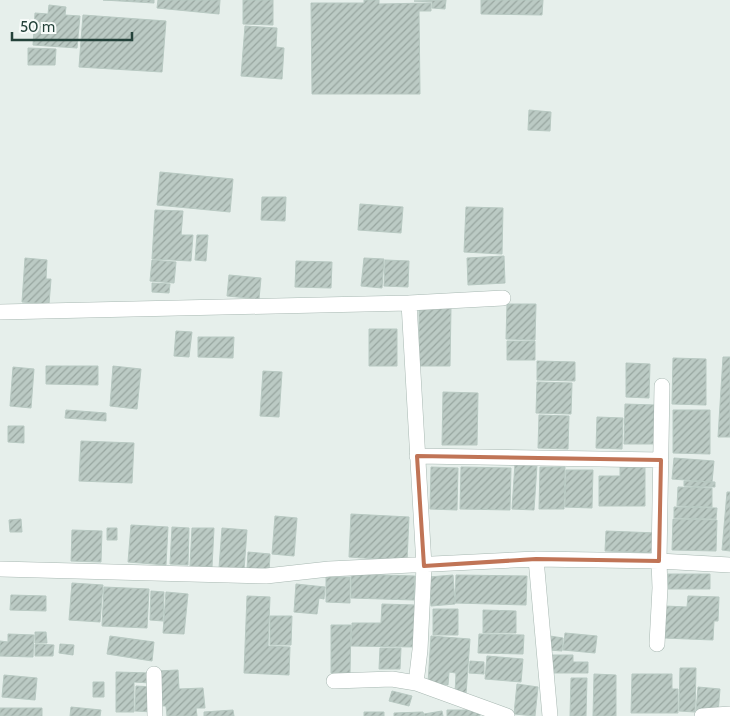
<svg xmlns="http://www.w3.org/2000/svg" width="730" height="716" viewBox="0 0 730 716" font-family="Cabin,sans-serif">
<style>
.building{fill:url(#building-hatch);stroke:#b8c9c2}
.lines{fill:none;stroke-linecap:round;stroke-linejoin:round}
.street-casing{stroke:#a8b8b2;stroke-width:16}
.street{stroke:#fff;stroke-width:15}
.marked{fill:none;stroke:#c07456;stroke-width:4;stroke-linejoin:round}
</style>
<defs>
<pattern id="building-hatch" width="6" height="6" patternUnits="userSpaceOnUse" patternTransform="scale(1.25)"><rect width="6" height="6" fill="#bbcac4"/><path d="M-1 1l2-2M0 6l6-6M5 7l2-2" fill="none" stroke="#98a6a0"/></pattern>
</defs>
<rect width="100%" height="100%" fill="#e6efeb"/>
<path class="building" d="M103,0H154V3Z
M158,0H220L219,14L157,8Z
M243,0H273V25L243,24Z
M364,0H379V4L431,3V11H419L420,94H312L311,3H364Z
M446,0L445,9L432,8V2L414,1Z
M481,0H543L542,15L481,14Z
M49,5L66,7L65,15L80,16L77,48L33,45L35,13L48,14Z
M83,15L166,21L162,72L79,67Z
M245,26L277,28L276,47L284,48L282,79L241,76Z
M28,48L56,49L55,65H28Z
M529,110L551,112L550,131L528,130Z
M160,172L233,179L230,212L157,205Z
M262,197H286L285,221L261,220Z
M360,204L403,207L401,233L358,230Z
M466,207L503,208L502,254L464,252Z
M155,210L183,211L181,235H193L191,261L152,259Z
M197,235H208L206,261L195,260Z
M504,256L505,283L468,285L467,258Z
M25,258L47,260L46,279H51L49,304L22,302Z
M364,258L384,259L382,288L361,286Z
M152,260L176,262L174,283L150,281Z
M385,260L409,261L408,287L384,286Z
M296,261L332,262L331,288L295,287Z
M229,275L261,278L259,299L227,296Z
M152,283L170,284L169,293L152,292Z
M507,304H536L535,340L506,339Z
M419,307H451L450,366H419Z
M369,329H397V366H369Z
M176,331L192,332L189,357L174,356Z
M198,337H234L233,358L198,357Z
M507,341H535V360H507Z
M723,357H730V437H718Z
M673,358L706,359V405L672,404Z
M537,361L575,362V381L537,380Z
M626,363L650,364L649,398L626,397Z
M46,366H98V385L46,384Z
M113,366L141,369L137,409L110,406Z
M13,367L34,369L31,408L10,406Z
M263,371L282,372L279,417L260,416Z
M537,382L572,383L571,414L536,413Z
M443,392L478,393L477,445H442Z
M625,404L655,405L654,444H624Z
M66,410L106,413V421L65,418Z
M673,410H710V454L673,453Z
M539,415L569,416L568,449L538,448Z
M597,417L623,418L622,449L596,448Z
M8,426H24V443L8,442Z
M81,441L134,443L132,483L79,481Z
M674,458L714,461L712,482L672,479Z
M515,463L537,465L534,510L512,509Z
M431,467L458,468L457,510L430,509Z
M461,467L511,468L510,510L460,509Z
M540,467H565L564,509H539Z
M620,467H645V506H599V476H620Z
M566,470H593L592,508L565,507Z
M684,481L715,482V487L684,486Z
M678,487L712,488V507L677,506Z
M727,492H730V551L722,550Z
M674,507L717,508L716,519L674,518Z
M351,514L409,517L407,561L349,557Z
M275,516L297,518L294,556L272,554Z
M21,519L22,532H10L9,520Z
M673,519L717,520L716,551L672,550Z
M131,525L168,527L166,565L128,562Z
M172,527L189,528L188,565L170,564Z
M107,528H117V540H107Z
M192,528H214L212,567L190,566Z
M222,528L247,530L244,570L219,568Z
M72,530L102,531L101,562L71,561Z
M606,531L657,533V553L605,551Z
M248,552L270,554L269,572L247,570Z
M351,574L415,576L414,600L351,598Z
M668,574H710V589H668Z
M453,575L455,604L431,606L429,577Z
M456,575L527,576L526,605L455,603Z
M326,577H350V603L326,602Z
M72,583L103,585L100,622L69,620Z
M296,584L325,587L324,599L319,598L317,614L294,612Z
M104,587L149,589L147,628L102,626Z
M151,591L164,592L163,621L150,620Z
M166,592L188,594L184,634L163,633Z
M11,595L46,596V611L10,610Z
M247,596L270,597L268,646L290,647L289,675L244,673Z
M688,596L719,597L718,621H714L713,640L664,638L665,606L687,607Z
M382,604L415,605V647L351,646L352,623H381Z
M433,609H458V635H433Z
M483,610L516,611V633H483Z
M270,616H292L291,645H270Z
M331,625H351L350,673H331Z
M35,632H46L47,643H35Z
M565,633L597,636L595,653L563,650Z
M8,634L34,635L33,657L0,656V641L8,642Z
M479,634L524,635L523,654L478,653Z
M110,636L154,642L152,661L107,654Z
M431,636L470,639L466,694H455L456,673L449,672L448,685L428,683Z
M550,636L563,638L562,651L549,650Z
M35,644L54,645L53,656H35Z
M60,644L74,645L73,655L59,653Z
M380,648H401L400,669H379Z
M546,655H573V662H588V673H546Z
M487,656L523,659L521,682L485,679Z
M470,661L484,662V674L469,673Z
M680,668H696L695,712L679,711Z
M178,670L179,689L203,688L205,708H196L197,716H167L166,706H159L157,671Z
M116,672L151,673V683L134,682V712H116Z
M594,674L616,675V716H593Z
M632,674H672V689H678V713H631Z
M4,675L37,678L35,700L2,697Z
M571,678H587L586,716H570Z
M93,682H104V697H93Z
M517,684L538,687L535,716L514,714Z
M136,686L153,687V712L135,711Z
M698,687L720,689L718,713L696,711Z
M392,691L412,696L409,706L389,701Z
M71,707L101,710L100,716H70Z
M0,708H42V716H0Z
M233,710L234,716H204V712Z
M447,710H480V716H447Z
M442,711L443,716H425L424,714Z
M364,712H384V716H364Z
M423,712L424,716H394V713Z"/>
<g class="lines">
<defs>
<path id="street" d="M409,303L503,298
M0,312L409,303L424,566L420,650L416,683
M417,456L661,460
M536,559L550,716
M0,569L266,576L329,569L536,559L659,561L730,565
M657,644L660,588L659,561L662,386
M154,674L155,716
M334,681L392,679L416,683L507,716
M702,716L730,714"/>
</defs>
<use href="#street" class="street-casing"/>
<use href="#street" class="street"/>
</g>
<path class="marked" d="M417,456L661,460L659,561L536,559L424,566Z"/>
<path d="M12 32v8h120v-8" fill="none" stroke="#24423a" stroke-width="2.5"/>
<text x="20" y="32" font-size="15" fill="#24423a" stroke="#f7fbf9" stroke-width="4" paint-order="stroke">50 m</text>
</svg>
